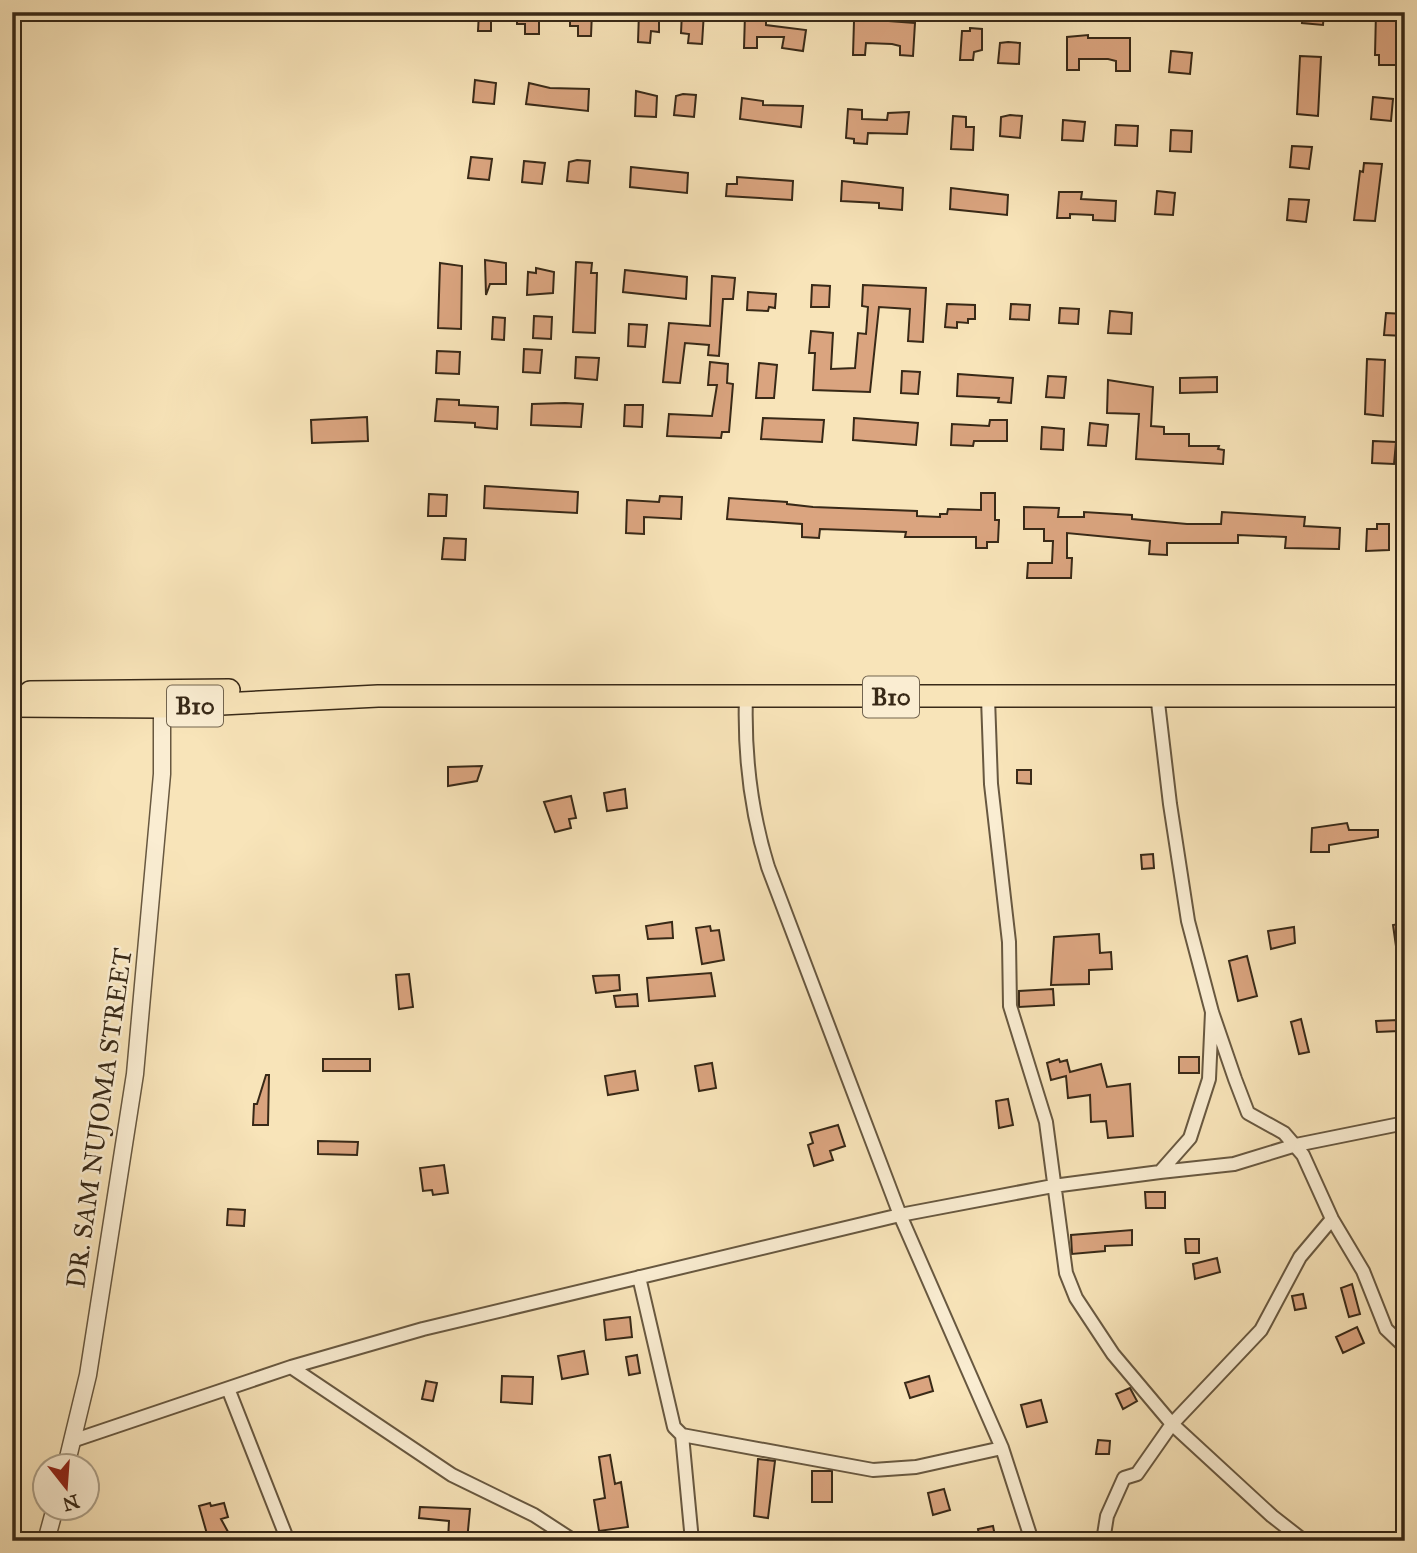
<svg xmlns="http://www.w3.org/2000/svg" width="1417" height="1553" viewBox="0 0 1417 1553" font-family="'IM FELL Great Primer',serif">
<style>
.building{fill:#daa47f;stroke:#382917;stroke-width:2}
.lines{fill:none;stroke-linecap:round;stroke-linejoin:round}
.minor-casing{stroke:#685840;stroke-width:16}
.tertiary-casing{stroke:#685840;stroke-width:19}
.trunk-casing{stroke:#382917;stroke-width:24}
.minor{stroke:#faedd2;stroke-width:12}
.tertiary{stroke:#faedd2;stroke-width:16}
.trunk{stroke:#f8e4b9;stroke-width:21}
.labels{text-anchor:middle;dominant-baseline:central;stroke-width:5;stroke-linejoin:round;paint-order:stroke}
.shield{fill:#faedd2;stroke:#72644f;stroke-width:2}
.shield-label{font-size:24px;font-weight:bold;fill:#382917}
.street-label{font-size:26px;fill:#382917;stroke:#faedd2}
</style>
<rect width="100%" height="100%" fill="#f8e4b9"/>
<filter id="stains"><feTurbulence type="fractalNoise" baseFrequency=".00286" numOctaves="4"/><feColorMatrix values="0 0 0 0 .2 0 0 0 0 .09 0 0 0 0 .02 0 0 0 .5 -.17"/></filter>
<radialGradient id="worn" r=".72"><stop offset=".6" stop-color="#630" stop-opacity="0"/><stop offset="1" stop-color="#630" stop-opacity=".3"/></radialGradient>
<path class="building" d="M479,12H491V31H478Z
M517,12H539V34H525V24H517Z
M570,12H592L591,36H578V26H570Z
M639,12H659V32L651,31L650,43L638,42Z
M682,12H704L702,44L688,43L689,34L681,33Z
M1303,12H1324L1323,25L1302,23Z
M1376,12H1397L1399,65H1379V55H1375Z
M766,13V25L806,30L803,51L782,48L784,37H757V48H744L745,14Z
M875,20L915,23L913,56L900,55V46L892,44L866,43L865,55H853L854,21Z
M970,28L982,29V50L974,52L973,60H960L962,31H970Z
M1088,35V38H1130V71H1116V61L1108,59H1079V70H1067V37Z
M1008,42L1020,43L1019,64L998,63L1000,43Z
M1171,51L1192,53L1190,74L1169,72Z
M1300,56L1321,57L1318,116L1297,114Z
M475,80L496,83L494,104L473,102Z
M529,83L550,88L589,89L588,111L526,104Z
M636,91L657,96L656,117L635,116Z
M683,94L696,95L694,117L674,115L676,96Z
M1373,97L1393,99L1391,121L1371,119Z
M742,98L763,101V105L803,106L801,127L740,119Z
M848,109L862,110V119L887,120L888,113L909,112L907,134L868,133L867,144L854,143V139L846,138Z
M1010,115L1022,116L1020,138L1000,136L1001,117Z
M953,116L966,117V127H974L973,150L951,149Z
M1063,120L1085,122L1083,141L1062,140Z
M1116,125L1138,126L1137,146L1115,145Z
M1171,130L1192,131L1191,152L1170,151Z
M1292,146L1312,147L1309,169L1290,167Z
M471,157L492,159L489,180L468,178Z
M577,160L590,161L588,183L567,181L569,162Z
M524,161L545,163L542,184L522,182Z
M1364,163L1382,164L1375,221L1354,220L1360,171L1363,172Z
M631,167L688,173L687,193L630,187Z
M737,177L793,181L792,200L726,196L727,184H737Z
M842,181L903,188L902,210L879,208V203L841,201Z
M951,188L1008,195L1007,215L950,209Z
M1157,191L1175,193L1173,215L1155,214Z
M1059,192H1082L1081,199L1116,201L1115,221L1093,220V215L1070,214V218H1057Z
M1289,199L1309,200L1306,222L1287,220Z
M485,260L506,263V284H490L486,295Z
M576,262L592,263L591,273H597L595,333L573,332Z
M440,263L462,266L461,329L438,328Z
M536,268L554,272L553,293L527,295L528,272L536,273Z
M625,270L687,277L686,299L623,292Z
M712,276L735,278L733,299H723L719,356L708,355L709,345L685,343L680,383L663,382L669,323L710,326Z
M812,285L830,286L829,307H811Z
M863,285L926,288L923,342L908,341L910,309L879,307L870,392L813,390L815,353H809L811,331L833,333L831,369L855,368L858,333L866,334L868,307L862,306Z
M748,292L776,294L775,308L769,307L768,311L747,310Z
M947,304L975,305V319H968V323L957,322V328L945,327Z
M1011,304L1030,305L1029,320L1010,319Z
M1060,308L1079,309L1078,324L1059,323Z
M1110,311L1132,313L1131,334L1108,333Z
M1386,313L1405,314V336L1384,335Z
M534,316L552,317L551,339L533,338Z
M493,317L505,318L504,340L492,339Z
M629,324L647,325L645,347L628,346Z
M524,349L542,350L540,373L523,372Z
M437,351L460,352L459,374L436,373Z
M576,357L599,358L597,380L575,378Z
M1367,359L1385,360L1383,416L1365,414Z
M710,362L728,364L727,383L733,384L729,432H722L721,438L667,436L669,414L712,416L717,385H708Z
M759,363L777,365L774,398H756Z
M902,371L920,372L918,394L901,393Z
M958,374L1013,378L1011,403L998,402L999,398L957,396Z
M1048,376L1066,377L1064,398L1046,397Z
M1217,377V392L1180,393V378Z
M1108,380L1153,387L1151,426L1164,427V434H1189V446H1219L1218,449L1224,450L1223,464L1136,459L1139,414L1107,413Z
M437,399L459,400V405L498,407L497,429L475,427V423L435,421Z
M565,403L583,404L581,427L531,425L532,404Z
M625,405H643L642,427L624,426Z
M367,417L368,441L312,443L311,420Z
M763,418L824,420L822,442L761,439Z
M854,418L918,423L916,445L853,440Z
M990,420H1007V441H974L973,446L951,445L952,424L989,426Z
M1090,423L1108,425L1106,446L1088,445Z
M1042,427L1064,429L1063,450L1041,449Z
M1373,441L1396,442L1394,464L1372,463Z
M485,486L578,492L577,513L484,508Z
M981,493H995V520H999L998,542H987V548H976V537H905L906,532L820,529L819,538L802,537V524L727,519L729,498L787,502V504L813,507L917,511V516L940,517V514H947L948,509L981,510Z
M429,494L447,495L446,516H428Z
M660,496L682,497L681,519L644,517V534L626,533L627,500L659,502Z
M1024,507L1059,508L1058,517H1084V512L1132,515V519L1187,524H1221L1222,512L1305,517L1304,526L1340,528L1339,549L1285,548L1286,537L1238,535V543H1167V555L1149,554L1150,541L1067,533V558H1072L1071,578H1027L1028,563H1052L1053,541H1044V529H1024Z
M1377,524H1389V550L1366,551L1367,529H1377Z
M444,538L466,539L465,560L442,559Z
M482,766L477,781L448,786V767Z
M1017,770H1031V784L1017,783Z
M625,789L627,808L607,811L604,793Z
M571,796L576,818L569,819L571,828L555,832L544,802Z
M1347,823L1349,830H1378V837L1329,845V852H1311L1312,828Z
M1153,854L1154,868L1142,869L1141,855Z
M672,922L673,938L648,939L646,926Z
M1405,923V959L1398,960L1393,925Z
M710,926L711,931L719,930L724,960L702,964L696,928Z
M1294,927L1295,943L1271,949L1268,931Z
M1099,934L1100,953L1111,952L1112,969L1089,970V984L1051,985L1054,937Z
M1247,956L1257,996L1238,1001L1229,961Z
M711,973L715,996L649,1001L647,978Z
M409,974L413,1007L399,1009L396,975Z
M619,975L620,990L596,993L593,976Z
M1053,989L1054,1005L1019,1007V991Z
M637,994L638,1006L616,1007L614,996Z
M1301,1019L1309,1052L1299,1054L1291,1022Z
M1398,1020L1399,1031L1377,1032L1376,1021Z
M1179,1057H1199V1073H1179Z
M323,1059H370V1071H323Z
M1059,1059L1060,1062L1067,1060L1070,1072L1101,1064L1107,1087L1130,1084L1133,1136L1108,1138L1106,1121L1091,1122L1090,1095L1068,1098L1066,1076L1051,1080L1047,1063Z
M712,1063L716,1088L699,1091L695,1066Z
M635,1071L638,1090L608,1095L605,1076Z
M266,1075H269L268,1125H253L254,1104H257Z
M1008,1099L1013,1125L999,1128L996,1101Z
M838,1125L845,1146L830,1151L833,1160L814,1166L808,1145L813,1143L810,1133Z
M318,1141L358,1142L357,1155L318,1154Z
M444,1165L448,1193L433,1195L432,1190L423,1191L420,1168Z
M1145,1192H1165V1208H1146Z
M228,1209L245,1210L244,1226L227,1225Z
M1132,1230V1245L1105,1246V1251L1072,1254L1071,1235Z
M1185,1239H1199V1253H1186Z
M1217,1258L1220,1272L1195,1279L1193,1264Z
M1352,1284L1360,1314L1349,1317L1341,1288Z
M1303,1294L1306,1308L1295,1310L1292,1296Z
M630,1317L632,1337L606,1340L604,1320Z
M1357,1327L1364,1343L1343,1353L1336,1337Z
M584,1351L588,1374L562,1379L558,1356Z
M637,1355L640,1373L629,1375L626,1357Z
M502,1376L533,1377L532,1404L501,1402Z
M929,1376L933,1391L910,1398L905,1383Z
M426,1381L437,1383L433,1401L422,1399Z
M1130,1388L1137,1401L1123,1409L1116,1394Z
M1041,1400L1047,1422L1027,1427L1021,1405Z
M1098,1440L1110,1441L1109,1454H1096Z
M610,1455L615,1484L621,1482L628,1527L599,1531L594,1500L605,1498L599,1457Z
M758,1459L775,1461L768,1518L754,1516Z
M812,1471H832V1502H812Z
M944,1489L950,1510L933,1515L928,1493Z
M210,1503L211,1506L224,1503L228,1517L221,1519L233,1541H209L199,1506Z
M420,1507L470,1509L467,1541L448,1539L449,1521L419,1518Z
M993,1526L996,1541H980L978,1529Z"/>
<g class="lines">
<defs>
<path id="minor" d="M1157,694L1170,804L1188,921L1212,1012L1235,1079L1248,1113L1284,1133L1303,1155L1332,1219L1363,1271L1386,1329L1405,1347
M746,695C744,755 750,809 768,867L900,1215L1002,1448L1032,1541
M988,698L991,784L1009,942L1010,1006L1046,1122L1066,1273L1076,1298L1113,1354L1172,1424L1272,1516L1304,1541
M1160,1172L1234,1164L1296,1145L1405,1123
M639,1277L674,1427L682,1435L873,1470L916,1467L1002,1448
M291,1367L452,1475L534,1515L574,1541
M229,1391L288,1541
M682,1435L692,1541
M72,1441L291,1367L423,1329L900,1215L1053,1186L1160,1172L1190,1138L1209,1079L1212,1012
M1103,1541L1107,1516L1124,1478L1137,1474L1172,1424L1261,1330L1300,1257L1332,1219"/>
<path id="tertiary" d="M66,1466L88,1375L135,1074L162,774V697
M46,1541L55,1508"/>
<path id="trunk" d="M30,692L229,690
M12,706L163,707L378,696H1405"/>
</defs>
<use href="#minor" class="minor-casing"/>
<use href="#tertiary" class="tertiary-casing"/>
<use href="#trunk" class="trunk-casing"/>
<use href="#minor" class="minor"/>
<use href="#tertiary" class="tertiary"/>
<use href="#trunk" class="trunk"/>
</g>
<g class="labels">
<g class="shield">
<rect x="863" y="676.5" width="56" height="41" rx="5"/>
<rect x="167" y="685.5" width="56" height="41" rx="5"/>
</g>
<g class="shield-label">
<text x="891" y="697">B10</text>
<text x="195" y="706">B10</text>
</g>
<g class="street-label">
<text transform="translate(99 1118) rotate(-82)">DR. SAM NUJOMA STREET</text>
</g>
</g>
<rect width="1417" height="1553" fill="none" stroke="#f8e4b9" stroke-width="42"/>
<rect x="14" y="14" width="1389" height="1525" fill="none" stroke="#382917" stroke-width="3.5"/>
<rect x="21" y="21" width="1375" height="1511" fill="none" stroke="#382917" stroke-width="2"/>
<g transform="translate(66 1487) rotate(163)"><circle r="33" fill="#faedd2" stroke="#ac9f87" stroke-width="2"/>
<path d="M0-5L12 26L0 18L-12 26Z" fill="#8f2418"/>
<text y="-10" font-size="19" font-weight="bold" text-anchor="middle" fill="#382917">N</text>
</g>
<rect width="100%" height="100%" filter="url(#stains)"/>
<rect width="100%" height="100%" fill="url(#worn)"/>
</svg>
